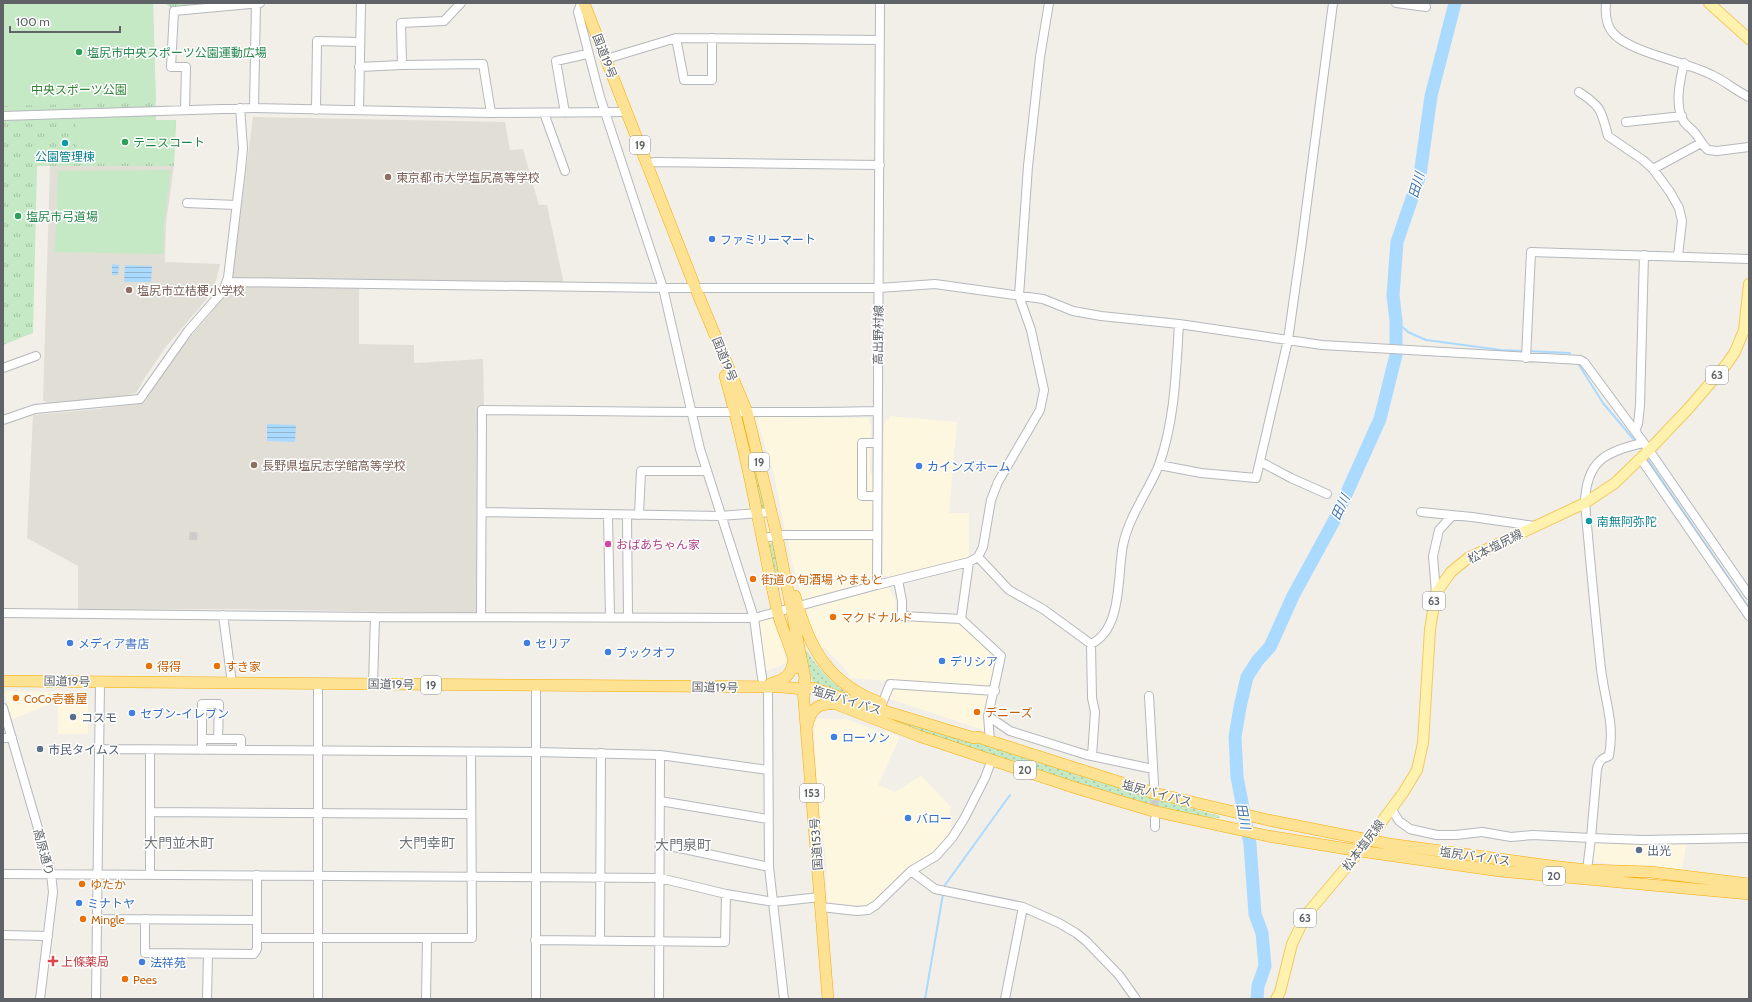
<svg xmlns="http://www.w3.org/2000/svg" width="1752" height="1002" viewBox="0 0 1752 1002" font-family="Cabin,'Noto Sans JP',sans-serif">
<style>
.commercial{fill:#fef7e0}
.education{fill:#e1ded6}
.grass{fill:url(#grass-dots)}
.park{fill:url(#park-tufts)}
.garden{fill:#c5e8c5}
.water{fill:url(#water-rules)}
.lines{fill:none;stroke-linecap:round;stroke-linejoin:round}
.stream{stroke:#aadaff;stroke-width:2}
.river{stroke:#aadaff;stroke-width:13}
.minor-tunnel{stroke:#ccccc8;stroke-width:8;stroke-dasharray:8 4;stroke-linecap:butt}
.minor-casing{stroke:#b5b8bc;stroke-width:10}
.major-casing{stroke:#f2c960;stroke-width:12}
.highway-casing{stroke:#f9ab00;stroke-width:12}
.minor{stroke:#fff;stroke-width:8}
.major{stroke:#fff2af;stroke-width:10}
.highway{stroke:#fde293;stroke-width:11}
.leisure-dot{fill:#2e9e5b;stroke:#fff;stroke-width:1.5}
.culture-dot{fill:#0f9aa8;stroke:#fff;stroke-width:1.5}
.education-dot{fill:#8d6e63;stroke:#fff;stroke-width:1.5}
.shop-dot{fill:#3f7fe0;stroke:#fff;stroke-width:1.5}
.hotel-dot{fill:#d1479c;stroke:#fff;stroke-width:1.5}
.food-dot{fill:#e8710a;stroke:#fff;stroke-width:1.5}
.service-dot{fill:#5c6f8a;stroke:#fff;stroke-width:1.5}
.health-dot{fill:#e0444e;stroke:#fff;stroke-width:1.5}
.labels{text-anchor:middle;dominant-baseline:central;stroke-width:3;stroke-linejoin:round;paint-order:stroke}
.shield{fill:#fff;stroke:#8f9295;stroke-width:1}
.shield-label{font-size:11px;font-weight:bold;fill:#5f6368}
.leisure-label{font-size:12px;fill:#27864d;stroke:#fff;text-anchor:start}
.street-label{font-size:12px;fill:#5f6368;stroke:#fff}
.park-label{font-size:12px;fill:#348238;stroke:#fff}
.culture-label{font-size:12px;fill:#0d838f;stroke:#fff}
.education-label{font-size:12px;fill:#785e54;stroke:#fff;text-anchor:start}
.shop-label{font-size:12px;fill:#366cbe;stroke:#fff;text-anchor:start}
.hotel-label{font-size:12px;fill:#b23c85;stroke:#fff;text-anchor:start}
.food-label{font-size:12px;fill:#c56008;stroke:#fff;text-anchor:start}
.service-label{font-size:12px;fill:#4e5e75;stroke:#fff;text-anchor:start}
.health-label{font-size:12px;fill:#be3a42;stroke:#fff;text-anchor:start}
.water-label{font-size:13px;font-style:italic;fill:#4174aa;stroke:#fff}
.quarter-label{font-size:14px;fill:#70757a;stroke:#fff}
</style>
<defs>
<pattern id="grass-dots" width="8" height="8" patternUnits="userSpaceOnUse"><rect width="8" height="8" fill="#c5e8c5"/><path d="M2 2h.1M6 6h.1" fill="none" stroke="#a3c0a4" stroke-width="1.8" stroke-linecap="round"/></pattern>
<pattern id="park-tufts" width="24" height="20" patternUnits="userSpaceOnUse"><rect width="24" height="20" fill="#c5e8c5"/><path d="M3 7l-1-3M5 7V3M7 7l1-3M15 17l-1-3M17 17v-4M19 17l1-3" fill="none" stroke="#a3c0a4"/></pattern>
<pattern id="water-rules" width="6" height="5" patternUnits="userSpaceOnUse"><rect width="6" height="5" fill="#aadaff"/><path d="M0 2.5h6" fill="none" stroke="#8eb4d2"/></pattern>
</defs>
<rect width="100%" height="100%" fill="#f1efe8"/>
<path class="commercial" d="M890,416L957,422L949,513H969V557L888,579L887,576H883L884,426L886,420H889Z
M760,417L869,418V423L871,424L870,473L874,474L873,529L870,532L785,531L774,474L757,420Z
M788,538H873V583L803,602L791,558Z
M887,586L895,598L896,615L908,620L963,624L995,655L997,661L993,686L989,689L851,678L846,670L824,647L822,648L814,634L804,608Z
M771,617L781,640L786,660V663L764,672L757,621Z
M903,687L991,694L986,731L887,698L890,693L895,689Z
M7,691L83,692L88,696V734H58V701L12,719L4,694Z
M818,718L841,720L844,718L883,733L885,731L900,737L878,785L895,792L921,776L950,806L951,834L929,859L898,879L897,878L876,902L867,906L827,903L826,858L817,796L814,722Z
M1596,839L1687,841L1681,873L1596,862L1592,857L1593,842Z"/>
<path class="education" d="M253,117L505,122L510,150L523,149L539,205H547L564,284L232,278Z
M50,166H174L166,223L165,262L220,264L216,281L206,300L165,348L144,379L136,393L110,399L50,404L43,401Z
M231,284L359,287V344L414,345V363L483,359L484,407L480,408L477,515L478,610L474,613L227,609L78,610V566L27,538L33,415L98,409L144,403L178,351L211,313Z"/>
<path class="grass" d="M752,462L755,463L766,506L765,509H761L751,464Z
M771,543H773L780,576L777,578H775L768,544Z
M807,651C819,670 833,684 852,697L851,698L812,681L806,652Z
M873,713L908,724L958,737L1122,789L1220,816V818L1199,817L1106,792L923,733Z"/>
<path class="park" d="M3,3H153L156,120H176L174,166H37L33,333L3,345Z
M164,3H204L205,5L172,8Z"/>
<path class="garden" d="M3,3H153L156,102L3,106Z
M176,120L174,162L77,164L76,122Z
M171,170L164,222L163,254L55,252L58,171Z"/>
<path class="water" d="M112,264L119,265L118,275H112Z
M125,265L152,266L151,282H124Z
M267,424L296,425L295,442L267,441Z"/>
<g class="lines">
<path class="stream" d="M1396,321L1408,332L1426,340L1501,350L1523,351
M1528,351L1570,353
M1579,365L1603,403L1635,441
M1646,457L1749,608
M944,889L945,885L1010,795
M925,999L943,894"/>
<path class="river" d="M1257,999L1258,986L1265,966L1262,933L1255,914L1250,844L1237,777L1235,737L1240,707L1247,677L1258,660L1270,647L1293,596L1335,519L1380,419L1396,355V321L1393,295L1397,242L1420,175L1431,96L1455,3"/>
<path class="minor-tunnel" d="M193,540L194,529
M1154,788L1155,817"/>
<defs>
<path id="minor" d="M1396,3L1426,7
M1606,3C1605,14 1606,26 1614,34C1632,53 1687,62 1712,75C1725,81 1736,91 1749,97
M585,4L580,6L578,12L600,97L663,288L700,449L754,618L762,678
M676,38L684,80H712V38
M606,59L676,38L880,40
M1684,63C1680,80 1674,106 1684,122C1687,126 1692,129 1695,133C1700,139 1702,145 1708,150L1717,151L1749,147
M402,65L401,23L444,21L461,3
M359,67L402,65L483,64L491,113
M1579,92C1602,107 1601,110 1608,136L1643,160L1653,169L1670,192L1679,208L1682,221L1678,256
M254,108L256,3
M185,110L186,67H171L174,11L260,3
M316,110L317,41L359,42
M359,110L361,3
M544,113L565,171
M565,113L556,61L587,54
M3,116L254,108L491,113L627,112
M1626,122L1682,116
M647,164L654,162L880,165
M1653,169L1701,143
M187,203L236,205
M227,282L663,288H879L935,284L1043,299L1073,311L1101,316L1179,324L1322,345L1580,360L1584,362L1649,450L1749,595
M1526,358L1531,252L1749,259
M3,368L36,356
M3,420L35,409L140,399L188,331L223,291L228,278L241,169L243,148L240,108
M1635,431L1638,424L1640,405L1644,255
M877,443H862V496H877
M1640,459L1645,465L1749,616
M1261,462L1291,478L1327,494
M1159,465L1201,473L1256,478L1288,340L1302,241L1333,3
M482,512L720,516L772,512
M1421,512L1472,517L1535,526
M608,515L610,617
M627,515L628,617
M639,515L641,471H707
M762,538L784,535H877
M978,557L1009,590L1043,609L1091,644L1092,698L1095,712L1092,756
M898,580L902,601V616L961,619L1001,656L988,716L990,741
M877,585L969,562L978,557L983,547L991,500L998,482L1040,410L1044,390L1031,330L1019,296L1028,166L1040,57L1049,3
M1436,593L1433,556L1439,530L1452,516
M3,613L375,617L754,618L877,585L880,3
M223,615L232,683
M481,617L482,410C614,411 746,414 877,411
M961,619L969,562
M1091,644C1123,629 1117,575 1123,545C1129,516 1148,492 1159,465C1175,420 1176,371 1179,324
M318,683V999
M373,684L375,617
M768,687L769,867L784,999
M1149,696L1154,784
M882,704L890,684L995,691
M3,708L51,873L53,892L40,999
M988,716L1010,731L1087,755L1153,769
M3,738H12
M202,739H241V750
M99,749L536,752L660,755L659,999
M202,750V704H219L218,739
M660,755L768,770
M660,801L768,819
M1391,808L1399,821L1410,829L1437,835H1456L1482,832L1511,837L1533,835L1591,838L1597,769C1599,761 1601,759 1609,756C1615,723 1605,702 1601,669C1595,614 1590,559 1585,503C1586,461 1606,451 1643,443
M150,812L471,814
M1155,827V819
M660,844L769,867
M1587,870L1591,838L1643,840L1749,838
M911,871L935,889L1023,907L1059,923L1076,933L1086,941L1119,975L1136,999
M3,874L660,878L726,894L774,902L820,897
M150,874V750
M821,907L857,911L868,910L876,905L911,871L936,856L952,838L964,819L985,778L992,759
M97,919L256,920
M145,919V953L254,954L257,949V875
M3,935L48,936
M257,938H472L471,753
M535,940L725,942L726,894
M600,940L601,753
M96,999L100,682
M207,999L208,954
M426,999L427,939
M536,999V685
M1005,999L1023,907"/>
<path id="major" d="M1709,3L1749,39
M1276,999L1280,992L1292,944L1306,915L1360,851L1403,793L1417,770L1423,743L1430,629L1436,593L1451,572L1468,558L1585,503L1615,483L1649,450L1688,409L1726,365L1735,352L1744,330L1749,284"/>
<path id="highway" d="M584,3L695,287L747,412L777,536L805,678L803,689L828,999
M725,376C747,453 760,532 777,610C782,630 792,648 796,668
M795,596C809,648 828,684 881,703
M3,681L782,687L803,689L813,688L851,701L974,738L978,737L990,741L1154,793L1268,820L1389,844L1551,866L1587,870L1651,872L1749,884
M770,684C786,679 791,676 794,659
M836,704L919,736L1079,789L1153,811L1268,836L1360,851L1500,871L1749,894
M807,726C811,707 819,703 837,704"/>
</defs>
<use href="#minor" class="minor-casing"/>
<use href="#major" class="major-casing"/>
<use href="#highway" class="highway-casing"/>
<use href="#minor" class="minor"/>
<use href="#major" class="major"/>
<use href="#highway" class="highway"/>
</g>
<g class="leisure-dot">
<circle cx="79" cy="52" r="4"/>
<circle cx="125" cy="142" r="4"/>
<circle cx="18" cy="216" r="4"/>
</g>
<g class="culture-dot">
<circle cx="65" cy="143" r="4"/>
<circle cx="1589" cy="521" r="4"/>
</g>
<g class="education-dot">
<circle cx="388" cy="177" r="4"/>
<circle cx="129" cy="290" r="4"/>
<circle cx="254" cy="465" r="4"/>
</g>
<g class="shop-dot">
<circle cx="712" cy="239" r="4"/>
<circle cx="919" cy="466" r="4"/>
<circle cx="70" cy="643" r="4"/>
<circle cx="527" cy="643" r="4"/>
<circle cx="608" cy="652" r="4"/>
<circle cx="942" cy="661" r="4"/>
<circle cx="132" cy="713" r="4"/>
<circle cx="834" cy="737" r="4"/>
<circle cx="908" cy="818" r="4"/>
<circle cx="79" cy="903" r="4"/>
<circle cx="142" cy="962" r="4"/>
</g>
<circle class="hotel-dot" cx="608" cy="544" r="4"/>
<g class="food-dot">
<circle cx="753" cy="579" r="4"/>
<circle cx="833" cy="617" r="4"/>
<circle cx="149" cy="666" r="4"/>
<circle cx="217" cy="666" r="4"/>
<circle cx="16" cy="698" r="4"/>
<circle cx="977" cy="712" r="4"/>
<circle cx="82" cy="884" r="4"/>
<circle cx="83" cy="919" r="4"/>
<circle cx="125" cy="979" r="4"/>
</g>
<g class="service-dot">
<circle cx="73" cy="717" r="4"/>
<circle cx="40" cy="749" r="4"/>
<circle cx="1639" cy="850" r="4"/>
</g>
<path class="health-dot" d="M51 955h4v4h4v4h-4v4h-4v-4h-4v-4h4z"/>
<g class="labels">
<g class="shield">
<rect x="630" y="136" width="20" height="18" rx="3"/>
<rect x="1706" y="366" width="22" height="18" rx="3"/>
<rect x="749" y="453" width="20" height="18" rx="3"/>
<rect x="1423" y="592" width="22" height="18" rx="3"/>
<rect x="421" y="676" width="20" height="18" rx="3"/>
<rect x="1014" y="761" width="22" height="18" rx="3"/>
<rect x="800" y="784" width="24" height="18" rx="3"/>
<rect x="1543" y="867" width="22" height="18" rx="3"/>
<rect x="1294" y="909" width="22" height="18" rx="3"/>
</g>
<g class="shield-label">
<text x="640" y="145">19</text>
<text x="1717" y="375">63</text>
<text x="759" y="462">19</text>
<text x="1434" y="601">63</text>
<text x="431" y="685">19</text>
<text x="1025" y="770">20</text>
<text x="812" y="793">153</text>
<text x="1554" y="876">20</text>
<text x="1305" y="918">63</text>
</g>
<g class="leisure-label">
<text x="87" y="52">塩尻市中央スポーツ公園運動広場</text>
<text x="133" y="142">テニスコート</text>
<text x="26" y="216">塩尻市弓道場</text>
</g>
<g class="street-label">
<text transform="translate(605 56) rotate(69)">国道19号</text>
<text transform="translate(878 335) rotate(-89)">高出野村線</text>
<text transform="translate(725 359) rotate(68)">国道19号</text>
<text transform="translate(1495 546) rotate(-27)">松本塩尻線</text>
<text transform="translate(67 681) rotate(1)">国道19号</text>
<text transform="translate(391 684) rotate(1)">国道19号</text>
<text transform="translate(715 687) rotate(1)">国道19号</text>
<text transform="translate(847 700) rotate(17)">塩尻バイパス</text>
<text transform="translate(1157 793) rotate(15)">塩尻バイパス</text>
<text transform="translate(816 844) rotate(-94)">国道153号</text>
<text transform="translate(1363 845) rotate(-53)">松本塩尻線</text>
<text transform="translate(44 852) rotate(75)">高原通り</text>
<text transform="translate(1475 856) rotate(8)">塩尻バイパス</text>
</g>
<g class="park-label">
<text x="79" y="89">中央スポーツ公園</text>
</g>
<g class="culture-label">
<text x="65" y="156">公園管理棟</text>
<text x="1597" y="521" text-anchor="start">南無阿弥陀</text>
</g>
<g class="education-label">
<text x="396" y="177">東京都市大学塩尻高等学校</text>
<text x="137" y="290">塩尻市立桔梗小学校</text>
<text x="262" y="465">長野県塩尻志学館高等学校</text>
</g>
<g class="shop-label">
<text x="720" y="239">ファミリーマート</text>
<text x="927" y="466">カインズホーム</text>
<text x="78" y="643">メディア書店</text>
<text x="535" y="643">セリア</text>
<text x="616" y="652">ブックオフ</text>
<text x="950" y="661">デリシア</text>
<text x="140" y="713">セブン-イレブン</text>
<text x="842" y="737">ローソン</text>
<text x="916" y="818">バロー</text>
<text x="87" y="903">ミナトヤ</text>
<text x="150" y="962">法祥苑</text>
</g>
<g class="hotel-label">
<text x="616" y="544">おばあちゃん家</text>
</g>
<g class="food-label">
<text x="761" y="579">街道の旬酒場 やまもと</text>
<text x="841" y="617">マクドナルド</text>
<text x="157" y="666">得得</text>
<text x="225" y="666">すき家</text>
<text x="24" y="698">CoCo壱番屋</text>
<text x="985" y="712">デニーズ</text>
<text x="90" y="884">ゆたか</text>
<text x="91" y="919">Mingle</text>
<text x="133" y="979">Pees</text>
</g>
<g class="service-label">
<text x="81" y="717">コスモ</text>
<text x="48" y="749">市民タイムス</text>
<text x="1647" y="850">出光</text>
</g>
<g class="health-label">
<text x="61" y="961">上條薬局</text>
</g>
<g class="water-label">
<text transform="translate(1416 185) rotate(-74)">田川</text>
<text transform="translate(1340 507) rotate(-65)">田川</text>
<text transform="translate(1244 816) rotate(79)">田川</text>
</g>
<g class="quarter-label">
<text x="179" y="843">大門並木町</text>
<text x="427" y="843">大門幸町</text>
<text x="683" y="845">大門泉町</text>
</g>
</g>
<rect width="1752" height="1002" fill="none" stroke="#5f6368" stroke-width="8"/>
<path d="M10 26v6h110v-6" fill="none" stroke="#5f6368" stroke-width="2"/>
<text x="16" y="26" font-size="12" fill="#5f6368" stroke="#ffffff" stroke-width="3" paint-order="stroke">100 m</text>
</svg>
